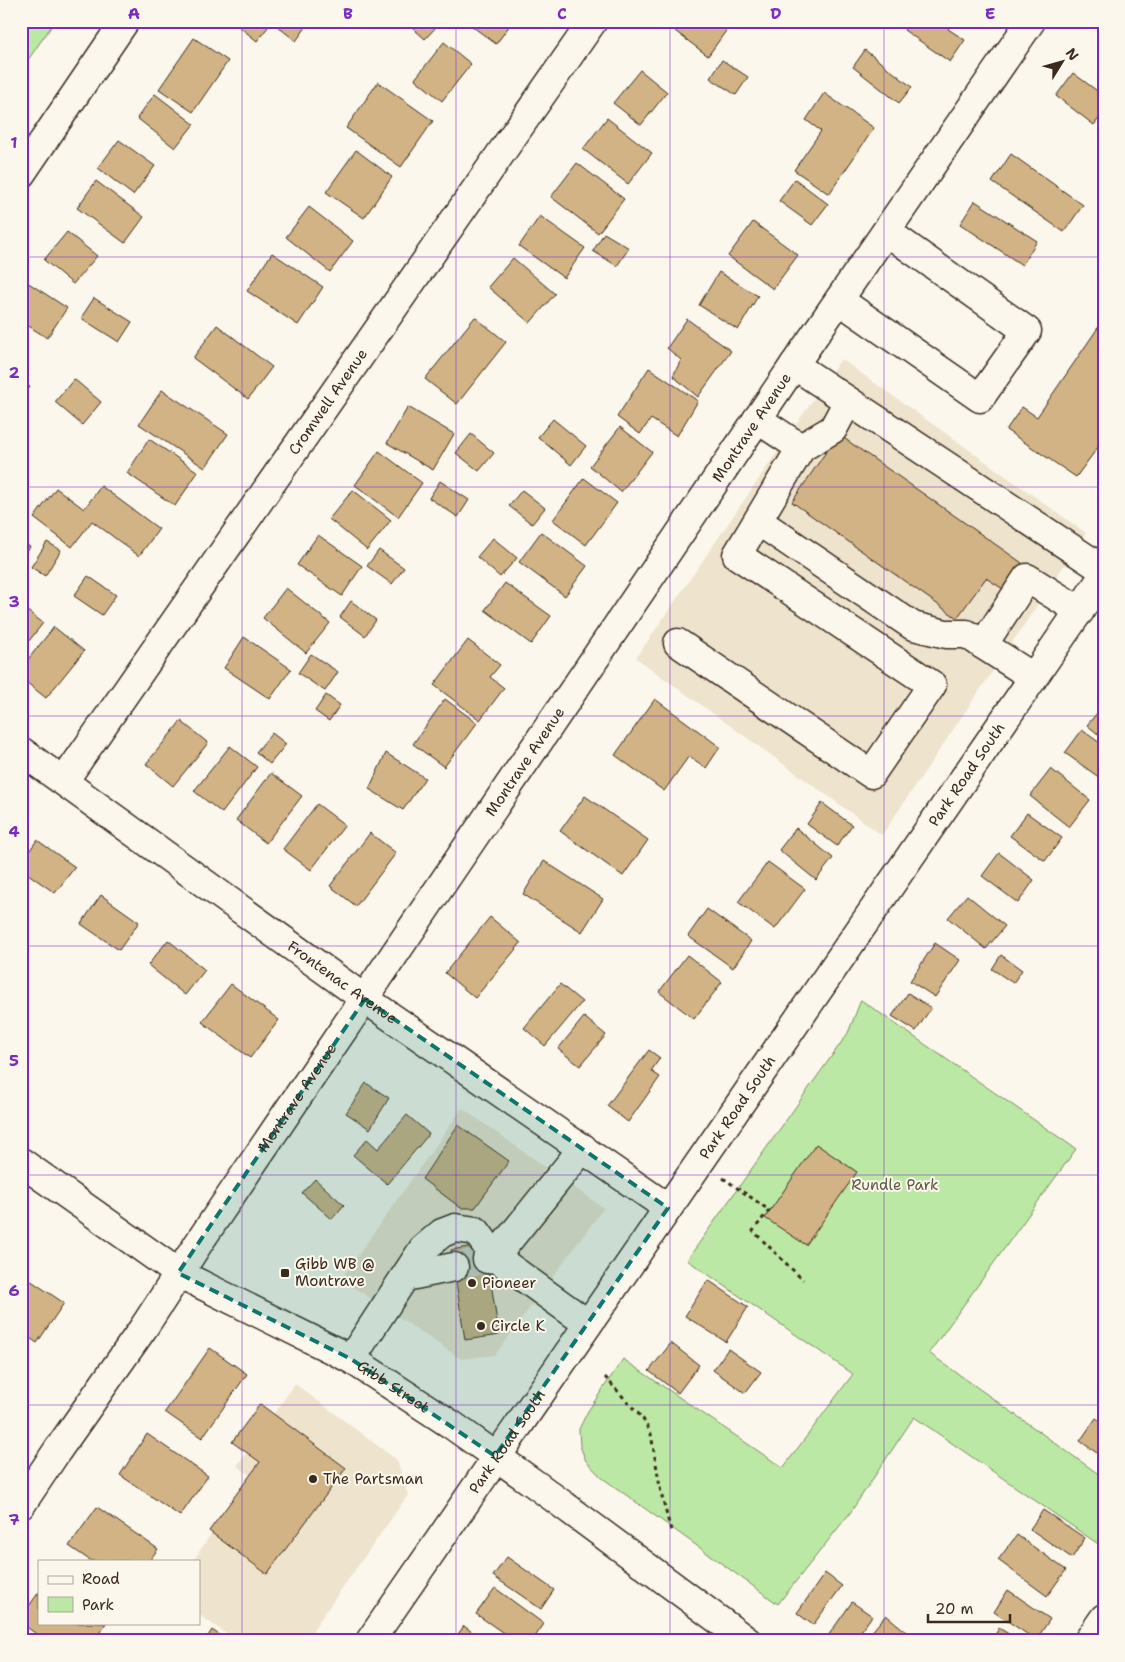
<svg xmlns="http://www.w3.org/2000/svg" width="1125" height="1662" viewBox="0 0 1125 1662" font-family="'Shantell Sans',sans-serif">
<style>
.built{fill:#eee3cd}
.green{fill:#bce8a5;stroke:#7c8962}
.building{fill:#d1b385;stroke:#3b2a1e}
.lines{fill:none;stroke-linecap:round;stroke-linejoin:round}
.minor-tunnel{stroke:#d5cec3;stroke-width:28;stroke-dasharray:28 14;stroke-linecap:butt}
.minor-casing{stroke:#3b2a1e;stroke-width:31}
.major-casing{stroke:#3b2a1e;stroke-width:31}
.path{stroke:#3b2a1e;stroke-width:3;stroke-dasharray:4 4;stroke-linecap:butt}
.minor{stroke:#fbf7ec;stroke-width:28}
.major{stroke:#fbf7ec;stroke-width:28}
.marked{fill:#0f766e;fill-opacity:0.2;stroke:#0f766e;stroke-width:4;stroke-dasharray:10 6;stroke-linejoin:round}
.grid{fill:none;stroke:#7b2cbf;stroke-width:1;stroke-opacity:0.55}
.poi-dot{fill:#3b2a1e;stroke:#fbf7ec;stroke-width:2}
.labels{text-anchor:middle;dominant-baseline:central;stroke-width:4;stroke-linejoin:round;paint-order:stroke}
.street-label{font-size:15px;fill:#3b2a1e;stroke:#fbf7ec}
.park-label{font-size:15px;fill:#5b5a40;stroke:#fbf7ec}
.poi-label{font-size:15px;fill:#3b2a1e;stroke:#fbf7ec;text-anchor:start}
.neatline{fill:none;stroke:#7b2cbf;stroke-width:2}
.grid-label{font-size:16px;text-anchor:middle;font-weight:bold;fill:#7b2cbf}
</style>
<rect width="100%" height="100%" fill="#fbf7ec"/>
<filter id="ink" filterUnits="userSpaceOnUse"><feTurbulence type="fractalNoise" baseFrequency=".02" numOctaves="2"/><feDisplacementMap in="SourceGraphic" scale="10" xChannelSelector="R" yChannelSelector="G"/><feConvolveMatrix kernelMatrix="1 2 1 2 8 2 1 2 1" color-interpolation-filters="sRGB"/></filter>
<g filter="url(#ink)">
<path class="built" d="M841,359L1086,533L882,835L636,658Z
M462,1108L604,1208L495,1355L461,1359L341,1279Z
M295,1384L397,1460L408,1495L305,1641H237L199,1615V1561H193L250,1475L237,1466Z"/>
<path class="green" d="M21,21H55L21,70Z
M861,1000L1076,1149L929,1353L1104,1478V1548L914,1417L850,1513L778,1604L601,1477L586,1461L580,1446L579,1429L588,1411L623,1359L783,1468L853,1374L687,1260L848,1033Z"/>
<path class="building" d="M232,21H307L309,23L296,41L272,22L257,41Z
M405,21H434L438,25L425,39Z
M465,21H513L496,44Z
M682,21H733L708,56L675,31Z
M883,21H899L894,28Z
M910,21H954L948,29L965,40L950,62L904,30Z
M194,38L228,61L193,112L159,89Z
M444,42L471,64L442,101L415,79Z
M865,50L912,87L899,103L853,67Z
M722,60L748,77L736,95L710,78Z
M640,70L667,92L641,125L613,103Z
M1073,73L1104,96V112L1094,125L1056,96Z
M378,82L433,121L401,167L346,128Z
M824,93L874,128L829,194L794,170L821,131L806,120Z
M155,94L194,124L175,148L137,118Z
M607,118L652,153L628,184L583,149Z
M119,140L155,166L133,195L98,168Z
M356,150L392,177L364,218L326,192Z
M1011,154L1083,205L1064,232L992,182Z
M577,163L624,199L598,233L551,197Z
M795,179L828,204L812,225L779,201Z
M96,181L144,217L125,243L77,208Z
M975,201L1037,241L1022,265L960,224Z
M309,207L353,241L330,272L286,237Z
M540,216L585,248L564,278L519,246Z
M753,222L798,255L773,289L728,256Z
M67,232L97,256L73,284L44,260Z
M604,233L629,248L617,266L593,251Z
M272,253L323,287L298,325L247,291Z
M513,258L555,294L530,323L488,287Z
M719,272L758,296L738,330L699,305Z
M27,282L67,308L47,338L21,321V290Z
M94,298L132,322L119,342L81,318Z
M475,317L506,342L457,404L425,379Z
M687,319L731,351L698,397L673,376L681,360L667,348Z
M1104,319V439L1076,477L1006,430L1022,407L1037,417Z
M217,325L272,367L248,399L193,358Z
M649,368L698,401L677,436L651,419L640,434L617,417Z
M74,379L101,402L82,425L55,402Z
M21,380L30,387L21,399Z
M162,390L228,434L205,468L139,424Z
M408,407L454,434L433,470L387,443Z
M553,419L586,446L571,465L538,437Z
M620,427L652,452L621,492L590,466Z
M471,434L494,453L479,471L456,453Z
M838,434L1022,563L1003,589L986,578L957,618L792,502Z
M149,439L198,472L175,506L127,473Z
M379,451L422,483L398,517L355,485Z
M584,478L617,503L586,545L553,520Z
M440,481L469,500L458,517L429,498Z
M101,486L159,529L139,556L92,521L72,547L34,518L56,488L84,509Z
M353,490L391,520L367,550L329,519Z
M522,490L545,508L532,524L509,506Z
M541,532L587,566L565,596L519,562Z
M318,535L362,566L342,596L297,565Z
M493,538L517,558L500,577L477,557Z
M21,541L30,547L21,560Z
M47,542L61,550L45,576L31,567Z
M379,550L404,568L392,584L367,566Z
M88,576L116,595L102,615L74,596Z
M505,583L551,616L531,644L485,610Z
M286,588L330,623L306,653L263,618Z
M351,601L376,620L365,636L340,617Z
M21,606L43,623L21,651Z
M54,627L84,651L46,698L21,678V668Z
M244,637L291,669L270,699L224,668Z
M468,640L500,665L490,677L504,688L480,720L434,685Z
M311,654L338,672L325,691L298,673Z
M326,695L340,705L329,721L315,711Z
M445,699L477,723L444,767L413,744Z
M655,699L720,747L706,768L689,756L664,791L615,755Z
M1104,705V739L1087,725Z
M181,721L208,743L173,786L146,764Z
M1082,730L1104,746V773L1100,778L1065,753Z
M272,733L286,744L270,764L256,752Z
M230,746L257,767L222,813L194,791Z
M386,753L425,778L403,810L369,789Z
M1051,769L1090,800L1069,827L1030,796Z
M271,773L302,796L266,843L236,820Z
M585,796L648,840L623,876L560,831Z
M822,803L852,825L837,846L807,824Z
M317,804L345,825L311,870L283,849Z
M1027,813L1062,838L1045,861L1010,836Z
M796,828L833,858L816,880L779,850Z
M370,833L396,853L356,906L330,886Z
M37,840L75,867L55,893L21,869V863Z
M999,853L1034,880L1018,903L982,876Z
M544,861L603,899L582,932L523,894Z
M768,862L805,889L775,929L738,902Z
M101,895L139,922L119,950L81,924Z
M967,895L1005,926L986,949L948,918Z
M707,909L751,941L733,968L688,936Z
M490,917L521,943L475,998L445,973Z
M168,940L205,970L185,995L148,965Z
M935,943L960,960L935,997L910,981Z
M687,955L722,982L694,1019L659,992Z
M1001,955L1022,970L1013,983L992,969Z
M231,984L279,1020L250,1058L202,1022Z
M560,984L582,1002L545,1046L524,1028Z
M908,993L931,1008L916,1031L892,1016Z
M584,1017L606,1035L580,1066L558,1049Z
M649,1050L660,1058L651,1071L660,1077L628,1122L607,1106Z
M366,1083L389,1098L370,1129L346,1113Z
M407,1115L429,1134L387,1184L353,1155L367,1139L378,1149Z
M458,1125L509,1161L475,1208H461L422,1179Z
M816,1144L857,1172L806,1245L765,1218Z
M315,1179L344,1205L332,1219L302,1193Z
M485,1244L499,1335L465,1340L451,1250Z
M21,1274L64,1303L37,1343L21,1332Z
M708,1280L748,1307L726,1342L685,1316Z
M671,1343L699,1365L678,1393L649,1371Z
M210,1348L247,1374L202,1438L165,1412Z
M728,1349L761,1372L745,1393L713,1370Z
M260,1404L346,1468L267,1574L209,1531L260,1462L232,1442Z
M1096,1418L1104,1424V1458L1080,1441Z
M147,1434L208,1476L180,1516L120,1475Z
M97,1507L158,1549L149,1561H91L69,1546Z
M1043,1510L1085,1538L1072,1558L1030,1529Z
M1017,1535L1066,1570L1047,1596L998,1560Z
M507,1557L554,1590L541,1609L493,1576Z
M825,1573L842,1586L813,1625L797,1613Z
M495,1588L544,1624L532,1641H515L476,1614Z
M1008,1590L1050,1619L1036,1640L994,1612Z
M39,1592V1623H106L94,1641H46L21,1623V1617Z
M852,1602L872,1616L854,1641H835L828,1636Z
M886,1615L909,1634L903,1641H864Z
M464,1626L484,1641H453Z
M999,1628L1020,1641H992Z
M212,1630L228,1641H205Z"/>
<g class="lines">
<path class="minor-tunnel" d="M454,1267L487,1259"/>
<defs>
<g id="minor">
<path d="M21,174L125,21"/>
<path d="M839,300L980,398L1027,331L887,232"/>
<path d="M794,365L1104,570"/>
<path d="M801,448L833,429L848,401"/>
<path d="M758,521L913,626L946,634H967L983,645"/>
<path d="M678,643L871,774L932,685L737,555L801,448L757,419"/>
<path d="M1033,677L983,645L1027,578L1080,611"/>
<path id="s1" d="M21,751L365,999L668,1208"/>
<path id="s2" d="M64,781L593,21"/>
<path d="M583,1148L495,1257L588,1324"/>
<path d="M405,1277L454,1267"/>
<path d="M351,1359L423,1249L442,1233L455,1228L476,1231L495,1257L487,1259"/>
<path id="s3" d="M21,1505L57,1451L144,1327L202,1238L794,365L1031,21"/>
<path d="M1088,1641L1104,1618"/>
</g>
<g id="major">
<path id="s4" d="M21,1162L178,1273L351,1359L452,1425L539,1487L747,1641"/>
<path id="s5" d="M370,1641L1104,575"/>
</g>
</defs>
<use href="#minor" class="minor-casing"/>
<use href="#major" class="major-casing"/>
<path class="path" d="M723,1178L769,1210L753,1231L803,1280
M605,1377L643,1419L651,1434L661,1493L671,1531"/>
<use href="#minor" class="minor"/>
<use href="#major" class="major"/>
</g>
</g>
<path class="marked" d="M365,999L668,1208L495,1456L351,1359L178,1273Z"/>
<path class="grid" d="M242,21V1641M456,21V1641M670,21V1641M884,21V1641M21,257H1104M21,487H1104M21,716H1104M21,946H1104M21,1175H1104M21,1405H1104"/>
<g class="poi-dot">
<rect x="280" y="1268" width="10" height="10" rx="2.5"/>
<circle cx="472" cy="1283" r="5"/>
<circle cx="481" cy="1326" r="5"/>
<circle cx="313" cy="1479" r="5"/>
</g>
<g class="labels">
<g class="street-label">
<text stroke="none"><textPath href="#s2" startOffset="462">Cromwell Avenue</textPath></text>
<text stroke="none"><textPath href="#s3" startOffset="1302">Montrave Avenue</textPath></text>
<text stroke="none"><textPath href="#s3" startOffset="898">Montrave Avenue</textPath></text>
<text stroke="none"><textPath href="#s5" startOffset="1052">Park Road South</textPath></text>
<text stroke="none"><textPath href="#s1" startOffset="396">Frontenac Avenue</textPath></text>
<text stroke="none"><textPath href="#s3" startOffset="492">Montrave Avenue</textPath></text>
<text stroke="none"><textPath href="#s5" startOffset="648">Park Road South</textPath></text>
<text stroke="none"><textPath href="#s4" startOffset="436">Gibb Street</textPath></text>
<text stroke="none"><textPath href="#s5" startOffset="242">Park Road South</textPath></text>
</g>
<g class="park-label">
<text x="895" y="1185">Rundle Park</text>
</g>
<g class="poi-label">
<text x="295" y="1264">Gibb WB @<tspan x="295" dy="17">Montrave</tspan></text>
<text x="482" y="1283">Pioneer</text>
<text x="491" y="1326">Circle K</text>
<text x="323" y="1479">The Partsman</text>
</g>
</g>
<rect width="1125" height="1662" fill="none" stroke="#fbf7ec" stroke-width="55"/>
<rect x="38" y="1560" width="162" height="65" fill="#fbf7ec" stroke="#aea59a"/>
<rect x="48" y="1576" width="25" height="8" fill="#fbf7ec" stroke="#aea59a"/>
<text x="82" y="1584" font-size="15" fill="#3b2a1e">Road</text>
<rect x="48" y="1597" width="25" height="15" fill="#bce8a5" stroke="#aea59a"/>
<text x="82" y="1610" font-size="15" fill="#3b2a1e">Park</text>
<g transform="translate(1062 62) rotate(53)" stroke="#fbf7ec" stroke-width="4" paint-order="stroke">
<path d="M0-4L9 19L0 12L-9 19Z" fill="#3b2a1e"/>
<text y="-8" font-size="14" font-weight="bold" text-anchor="middle" fill="#3b2a1e">N</text>
</g>
<path d="M928 1614v8h82v-8" fill="none" stroke="#3b2a1e" stroke-width="2.5"/>
<text x="935" y="1614" font-size="15" fill="#3b2a1e" stroke="#fbf7ec" stroke-width="4" paint-order="stroke">20 m</text>
<rect x="28" y="28" width="1070" height="1606" class="neatline"/>
<g class="grid-label">
<text x="134" y="19">A</text>
<text x="348" y="19">B</text>
<text x="562" y="19">C</text>
<text x="776" y="19">D</text>
<text x="990" y="19">E</text>
<text x="14" y="148">1</text>
<text x="14" y="378">2</text>
<text x="14" y="607">3</text>
<text x="14" y="837">4</text>
<text x="14" y="1066">5</text>
<text x="14" y="1296">6</text>
<text x="14" y="1525">7</text>
</g>
</svg>
